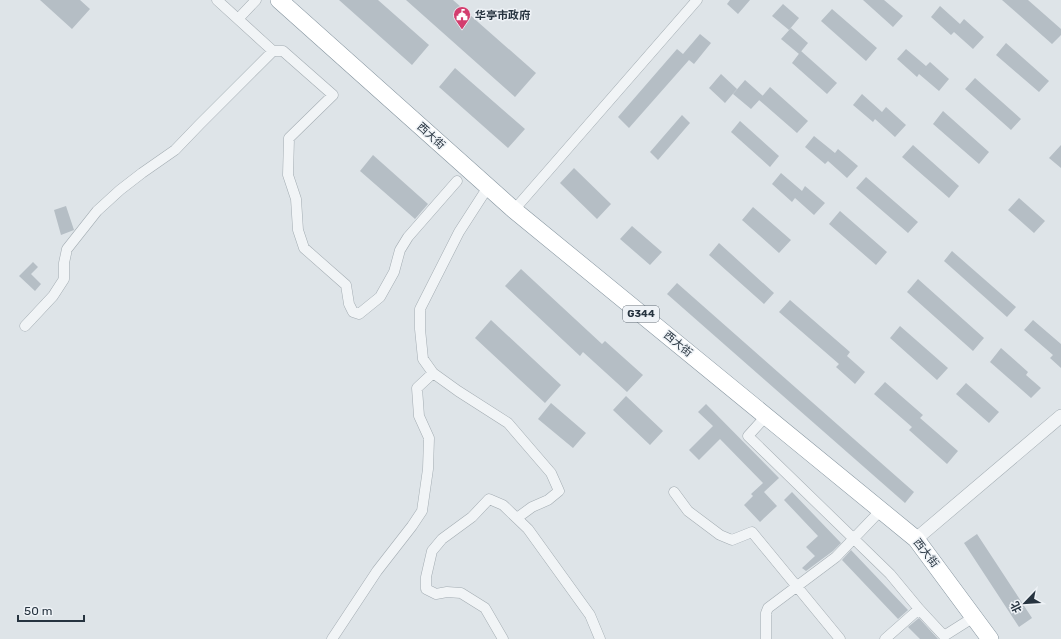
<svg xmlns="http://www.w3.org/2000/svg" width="1061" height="639" viewBox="0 0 1061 639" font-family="Rubik,'Noto Sans SC',sans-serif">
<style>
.building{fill:#b5bec5}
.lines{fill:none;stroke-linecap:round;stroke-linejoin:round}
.minor-casing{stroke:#a3acb2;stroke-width:11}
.tertiary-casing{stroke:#a3acb2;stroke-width:14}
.trunk-casing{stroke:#85949f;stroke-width:18}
.minor{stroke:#f1f4f6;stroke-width:10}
.tertiary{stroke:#f1f4f6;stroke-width:13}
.trunk{stroke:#fff;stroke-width:17}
.labels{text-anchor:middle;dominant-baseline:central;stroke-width:3;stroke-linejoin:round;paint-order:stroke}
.shield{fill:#eef2f6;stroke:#636d77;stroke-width:1}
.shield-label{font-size:10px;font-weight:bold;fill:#273440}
.poi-label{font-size:11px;font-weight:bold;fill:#273440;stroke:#eef2f6;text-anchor:start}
.street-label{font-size:11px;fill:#273440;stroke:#eef2f6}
</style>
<rect width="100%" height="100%" fill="#dee4e8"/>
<path class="building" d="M40,0H80L90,9L72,29Z
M339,0H378L429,45L412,65Z
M406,0H453L536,73L515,97Z
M730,0H750L738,14L727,4Z
M863,0H884L903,16L893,27Z
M1002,0H1028L1061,29V35L1052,44Z
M783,4L799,18L789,30L772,16Z
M940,6L960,24L964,19L984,37L973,49L954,32L951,35L931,17Z
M832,9L877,48L866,61L821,21Z
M791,28L808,43L799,54L781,39Z
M700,34L711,43L694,64L689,60L629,128L618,117L677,49L683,54Z
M1006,43L1049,81L1039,92L996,55Z
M906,49L926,66L930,62L949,79L939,91L919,74L917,77L897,59Z
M801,51L837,83L827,94L792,63Z
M455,68L525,129L508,148L439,87Z
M721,74L737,89L725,103L709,88Z
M975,78L1021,119L1011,130L965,89Z
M745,80L763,96L751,109L733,94Z
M770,87L808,121L797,133L759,100Z
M862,94L882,112L886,107L906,125L895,137L875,119L873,122L853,105Z
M943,111L989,152L979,164L933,124Z
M682,115L690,123L658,160L650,152Z
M740,121L779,156L770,167L731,132Z
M814,136L835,153L838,149L858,166L847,178L828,161L825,164L805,147Z
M913,145L959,186L949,198L902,157Z
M1061,145V168L1049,158Z
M373,155L428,204L415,219L360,171Z
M574,168L611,204L597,219L560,183Z
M781,173L802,191L805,186L825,203L814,215L795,198L792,202L772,184Z
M866,177L918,222L908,233L856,188Z
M1019,198L1045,221L1034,233L1008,210Z
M66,206L74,230L61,235L54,210Z
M753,207L791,240L779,253L742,220Z
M840,211L887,252L876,265L829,224Z
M632,226L662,252L650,265L620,239Z
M719,243L774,293L764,304L709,255Z
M952,251L1016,307L1007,317L944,261Z
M33,262L38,267L31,274L41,284L35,291L19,276Z
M521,269L602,344L605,341L643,375L627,392L583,352L580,356L505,286Z
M918,279L984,338L973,351L907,292Z
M677,283L914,492L905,503L667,294Z
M790,300L850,352L847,356L865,372L855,384L836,367L839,364L779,312Z
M491,320L561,385L545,403L475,338Z
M1033,320L1061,344V368L1050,358L1053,355L1024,330Z
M900,326L948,368L937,380L890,338Z
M1001,348L1028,372L1026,375L1041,388L1031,398L990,362Z
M885,382L923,415L920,418L958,451L947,464L909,430L912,427L874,394Z
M966,383L999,412L989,423L956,394Z
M626,396L663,431L650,445L613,410Z
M551,403L586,433L573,448L538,419Z
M706,404L779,478L764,492L777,506L760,522L744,505L753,496L751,494L763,483L720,439L699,460L689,450L713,426L698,412Z
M792,492L841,543L833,551L806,571L802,568L815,556L806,547L818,536L784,500Z
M977,534L1032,618L1019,627L964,543Z
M851,550L908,610L898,619L842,560Z
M919,618L938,639H920L908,627Z"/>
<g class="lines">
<defs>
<path id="minor" d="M217,0L273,51H283L333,95L289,138L288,175L296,199L298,230L304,248L346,285L349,304L353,312L359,314L380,297L394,272L400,250L408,237L457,181
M238,19L256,0
M488,187L459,232L420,309V329L423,359L433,373L458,391L508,423L551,473L559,491L548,500L532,507L517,518
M514,210L697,0
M25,326L53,296L64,279V263L67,249L97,211L120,190L142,173L175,150L199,125L273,51
M766,416L748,436L890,574L919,609L944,636L974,617
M674,492L688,511L720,535L732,540L752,532L840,639
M332,639L377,571L412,526L422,511L428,469L429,438L419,416L417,388L433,373
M503,639L485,608L461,593L447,592L436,594L426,589V577L432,551L442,539L472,517L489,499L503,505L528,529L590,615L600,639
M766,639V613L768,608L836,557L881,510
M885,639L919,609"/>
<path id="tertiary" d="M916,539L1061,416"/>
<path id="trunk" d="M279,0L514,210L916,539L990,639"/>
</defs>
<use href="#minor" class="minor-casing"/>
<use href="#tertiary" class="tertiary-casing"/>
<use href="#trunk" class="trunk-casing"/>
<use href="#minor" class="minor"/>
<use href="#tertiary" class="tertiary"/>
<use href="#trunk" class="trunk"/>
</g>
<defs>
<symbol id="civic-pin" viewBox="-11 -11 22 30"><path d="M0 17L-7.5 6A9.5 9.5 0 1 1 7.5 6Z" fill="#d33d6e" stroke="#eef2f6"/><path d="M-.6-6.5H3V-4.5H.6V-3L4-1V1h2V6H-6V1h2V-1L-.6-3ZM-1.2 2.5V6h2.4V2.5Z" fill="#fff"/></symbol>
</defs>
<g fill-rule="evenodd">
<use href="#civic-pin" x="452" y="5" width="20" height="27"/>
</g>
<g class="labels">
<rect class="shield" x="623" y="306" width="36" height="16" rx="3"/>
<g class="shield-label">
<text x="641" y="314">G344</text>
</g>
<g class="poi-label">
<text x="475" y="15">华亭市政府</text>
</g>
<g class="street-label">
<text transform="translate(431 136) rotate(42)">西大街</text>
<text transform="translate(678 344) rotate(39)">西大街</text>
<text transform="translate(926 553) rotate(52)">西大街</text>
</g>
</g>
<g transform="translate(1025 603) rotate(245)" stroke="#eef2f6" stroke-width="3" paint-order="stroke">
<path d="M0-3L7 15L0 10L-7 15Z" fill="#273440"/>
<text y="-6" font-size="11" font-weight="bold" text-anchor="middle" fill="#273440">北</text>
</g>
<path d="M18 615v6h66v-6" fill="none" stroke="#273440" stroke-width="2"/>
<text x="24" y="615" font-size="12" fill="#273440" stroke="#eef2f6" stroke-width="3" paint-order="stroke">50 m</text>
</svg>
